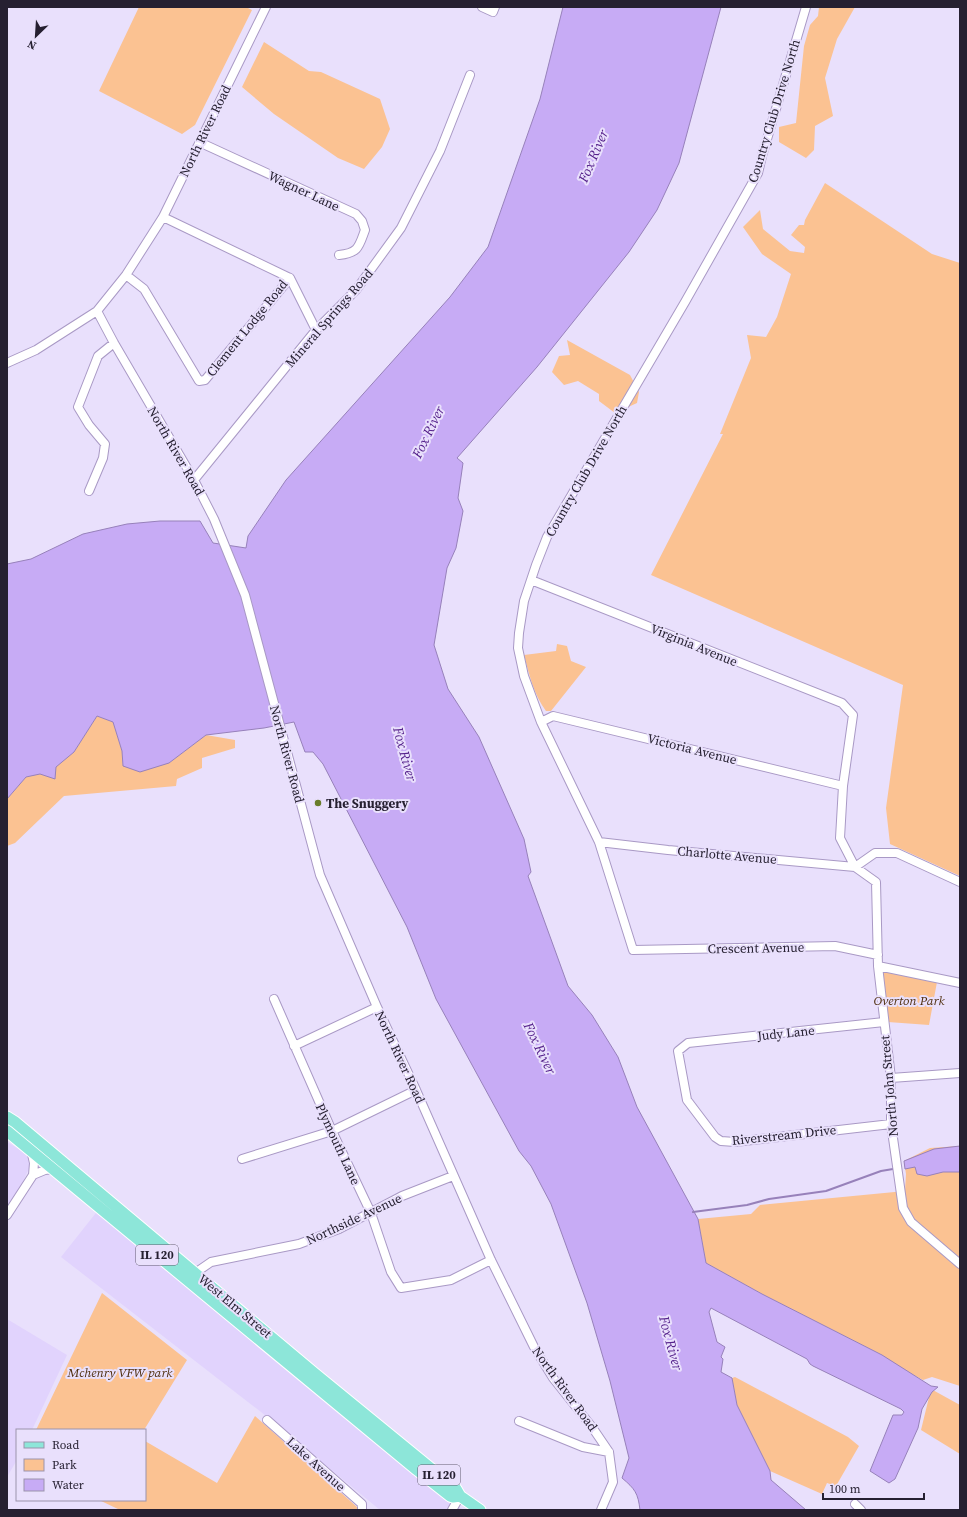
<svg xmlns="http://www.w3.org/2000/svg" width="967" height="1517" viewBox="0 0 967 1517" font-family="'Source Serif 4',serif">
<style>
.built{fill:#e1d3fd}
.green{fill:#fbc292}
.water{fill:#c7abf5;stroke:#9781ba}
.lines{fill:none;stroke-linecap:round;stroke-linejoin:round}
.stream{stroke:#9781ba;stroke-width:2}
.minor-casing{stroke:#a999c5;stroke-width:10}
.major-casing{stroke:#fff;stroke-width:13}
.minor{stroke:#fff;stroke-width:8}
.major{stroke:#8de6d9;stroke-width:11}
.poi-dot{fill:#697c2b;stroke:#e9e0fc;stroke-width:1.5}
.labels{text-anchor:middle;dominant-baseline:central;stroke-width:4;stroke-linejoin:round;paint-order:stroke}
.shield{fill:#e9e0fc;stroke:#605a6e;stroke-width:1}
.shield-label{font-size:12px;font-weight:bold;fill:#262031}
.street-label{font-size:13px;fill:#262031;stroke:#e9e0fc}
.poi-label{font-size:13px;font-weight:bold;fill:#262031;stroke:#e9e0fc;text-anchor:start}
.park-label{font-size:13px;font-style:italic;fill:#4f2e0e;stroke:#e9e0fc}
.water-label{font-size:14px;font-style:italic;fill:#56238c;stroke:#e9e0fc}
</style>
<rect width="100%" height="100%" fill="#e9e0fc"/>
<path class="built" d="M7,1142L34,1158L7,1215Z
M99,1209L459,1507L464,1510H380L261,1412L61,1257Z
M7,1319L67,1355L32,1430H17V1460L7,1477Z"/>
<path class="green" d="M139,7H246L252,10L195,125L182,134L99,91Z
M819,7H855L837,39L825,78L833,116L815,126L814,150L806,158L779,142V127L796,123L804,46L810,25L818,16Z
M264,42L309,71L321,72L380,99L390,129L382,147L364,169L338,158L274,114L242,87Z
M825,183L932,254L960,263V876L890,844L886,808L903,685L651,575L723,434H720L751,358L747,335L766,337L777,317L791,274L762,254L743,227L760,210L763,229L790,251L804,253L805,247L791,235L799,225H804L805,220Z
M567,340L630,375L639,392L637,403L615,413L599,401V394L578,381L564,385L552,372L559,356L570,355Z
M557,644L567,646L571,661L586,667L551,711H546C534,695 529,674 524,655L556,651Z
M97,716L113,722L122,751L123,766L169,763L206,735L235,740V748L202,758V768L177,779L176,786L64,796L15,843L7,846V799L26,777L55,767L74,752Z
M881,970L937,982L929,1025L888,1022Z
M960,1146V1386L932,1377L923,1380L897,1366L882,1355L762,1294L706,1263L698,1219L751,1214L760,1205L905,1191L906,1174L904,1161L930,1148Z
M102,1293L187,1360L144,1430H36Z
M735,1377L848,1437L859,1446L836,1486L827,1483L822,1494L770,1471L737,1405L732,1378Z
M931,1389L960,1405V1454L921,1430Z
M255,1416L357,1507V1510H120L99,1500H145V1441L217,1483Z"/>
<path class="water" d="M563,7H721L679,163L657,210L629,252L537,367L457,458L463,463L458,498L463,511L456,548L447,568L434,645L448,689L479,737L524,839L531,872L528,876L568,986L592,1015L618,1057L637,1107L698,1219L706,1263L762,1294L882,1355L931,1386L938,1387L932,1392L922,1409L918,1428L895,1479L889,1483L870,1471L893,1415H902L904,1412L901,1409L813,1366L810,1364L807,1359L711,1308L709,1312L717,1342L725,1347L721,1357L723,1359L721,1372L732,1378L737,1405L770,1471L771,1480L806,1510H640C638,1493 635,1489 622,1478L629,1458L610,1381L587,1303L551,1204L531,1166L519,1151L436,999L407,927L323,764L313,752H305L294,722L264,728L206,735L169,763L140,772L123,766L122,751L113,722L97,716L74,752L56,767L55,779L40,774L26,777L7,799V564L31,559L83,534L127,524L160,521H200L213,543L246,548L248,536L286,480L450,297L488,247L540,99Z
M960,1146V1172H943L927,1176L917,1174L915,1167L905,1169L904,1161L934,1149Z"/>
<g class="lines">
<path class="stream" d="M693,1212L747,1205L769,1199L826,1191L881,1171L893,1169"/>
<defs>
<path id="minor" d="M482,7L493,12L495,7
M806,7L762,156L758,173L685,302L547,537L536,565L524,601L519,633L518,648L524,676L541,722L599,842L633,950L835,946L878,955
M199,142L356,214L362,221L365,230C359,246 359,253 339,255
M163,217L290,278
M126,275L144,289L199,381L205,380L290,278
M290,278L316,330
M97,311L114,343L194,480L214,519L245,595L320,875L377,1007L416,1090L491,1260L534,1347L553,1378L592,1427L609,1452L613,1482L601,1510
M7,363L36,350L97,311L126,275L163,217L266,7
M194,480L316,330L356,290L401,228L440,151L470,75
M89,491L103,458L105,444L89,425L78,407L98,356L114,343
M531,580L842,703L853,715L843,786L840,838L855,867L876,882L878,966L891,1078V1124L903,1208L911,1222L960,1264
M541,722L553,716L843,786
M599,842L668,850L855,867L875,853H897L960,882
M878,966L960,983
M274,999L332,1131L371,1213L391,1272L401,1288L451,1280L491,1260
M884,1022L688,1043L678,1051L687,1100L715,1137L721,1141L735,1142L891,1124
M294,1046L377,1007
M891,1078L960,1073
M242,1159L332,1131L416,1090
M33,1175L45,1170L53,1169
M7,1215L33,1175L34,1163L31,1150
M191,1277L195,1273L211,1262L299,1244L339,1229L402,1196L453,1176
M267,1420L362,1504V1510
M519,1421L583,1447L609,1452
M855,1504L861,1510
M452,1510L460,1496"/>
<path id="major" d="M7,1117L15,1122L314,1373L456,1489L460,1496L480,1510
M7,1131L417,1470L450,1496L453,1497L460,1496"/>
</defs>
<use href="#minor" class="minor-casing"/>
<use href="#major" class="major-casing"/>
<use href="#minor" class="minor"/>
<use href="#major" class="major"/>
</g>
<circle class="poi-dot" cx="318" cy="803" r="4"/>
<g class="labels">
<g class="shield">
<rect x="136" y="1245" width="42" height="20" rx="3"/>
<rect x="418" y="1465" width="42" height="20" rx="3"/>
</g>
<g class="shield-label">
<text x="157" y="1255">IL 120</text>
<text x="439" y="1475">IL 120</text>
</g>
<g class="street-label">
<text transform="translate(774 111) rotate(-73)">Country Club Drive North</text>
<text transform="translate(205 131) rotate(-64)">North River Road</text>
<text transform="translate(304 191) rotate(25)">Wagner Lane</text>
<text transform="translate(329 318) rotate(-49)">Mineral Springs Road</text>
<text transform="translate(247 328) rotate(-51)">Clement Lodge Road</text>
<text transform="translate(176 451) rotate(60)">North River Road</text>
<text transform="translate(586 471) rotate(-60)">Country Club Drive North</text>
<text transform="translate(694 645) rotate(22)">Virginia Avenue</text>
<text transform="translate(692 749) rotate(14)">Victoria Avenue</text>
<text transform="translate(287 754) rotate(75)">North River Road</text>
<text transform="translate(727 855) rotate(5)">Charlotte Avenue</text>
<text transform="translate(756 948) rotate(-1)">Crescent Avenue</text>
<text transform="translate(786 1033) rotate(-6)">Judy Lane</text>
<text transform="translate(400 1057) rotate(65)">North River Road</text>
<text transform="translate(889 1086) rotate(-95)">North John Street</text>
<text transform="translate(784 1135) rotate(-6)">Riverstream Drive</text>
<text transform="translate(338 1144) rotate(65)">Plymouth Lane</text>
<text transform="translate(354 1219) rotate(-25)">Northside Avenue</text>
<text transform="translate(235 1306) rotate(40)">West Elm Street</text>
<text transform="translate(565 1389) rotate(54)">North River Road</text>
<text transform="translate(316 1464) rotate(42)">Lake Avenue</text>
</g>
<g class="poi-label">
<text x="326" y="803">The Snuggery</text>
</g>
<g class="park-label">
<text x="909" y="1000">Overton Park</text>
<text x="120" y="1372">Mchenry VFW park</text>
</g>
<g class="water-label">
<text transform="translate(593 156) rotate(-67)">Fox River</text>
<text transform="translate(428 432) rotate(-64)">Fox River</text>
<text transform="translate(405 754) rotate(75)">Fox River</text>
<text transform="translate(540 1048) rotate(64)">Fox River</text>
<text transform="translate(671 1343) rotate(75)">Fox River</text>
</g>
</g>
<rect width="967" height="1517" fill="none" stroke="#262031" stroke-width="16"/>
<rect x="16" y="1429" width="130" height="72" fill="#e9e0fc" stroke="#9b93ab"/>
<rect x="24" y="1442" width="20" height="6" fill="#8de6d9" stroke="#9b93ab"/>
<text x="52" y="1449" font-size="12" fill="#262031">Road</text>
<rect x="24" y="1459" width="20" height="12" fill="#fbc292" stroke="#9b93ab"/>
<text x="52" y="1469" font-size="12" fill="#262031">Park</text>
<rect x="24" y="1479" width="20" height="12" fill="#c7abf5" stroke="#9b93ab"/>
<text x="52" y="1489" font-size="12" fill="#262031">Water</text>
<g transform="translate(36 36) rotate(205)" stroke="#e9e0fc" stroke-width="3" paint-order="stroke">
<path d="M0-3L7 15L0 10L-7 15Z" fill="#262031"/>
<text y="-6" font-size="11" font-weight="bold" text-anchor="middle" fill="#262031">N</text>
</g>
<path d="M823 1493v6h101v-6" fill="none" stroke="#262031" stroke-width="2"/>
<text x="829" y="1493" font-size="12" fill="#262031" stroke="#e9e0fc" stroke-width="3" paint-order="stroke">100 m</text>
</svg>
